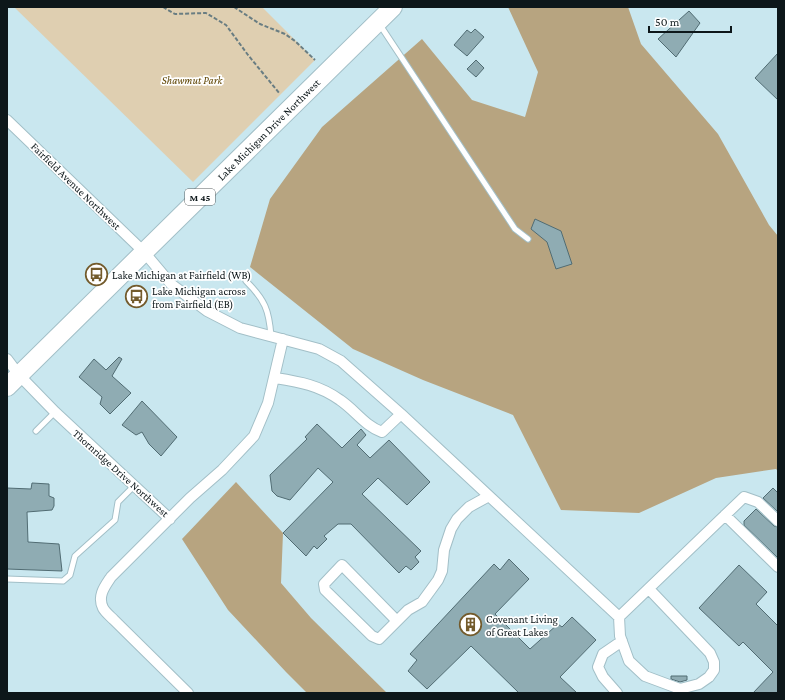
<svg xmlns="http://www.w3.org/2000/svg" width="785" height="700" viewBox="0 0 785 700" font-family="'Crimson Pro',serif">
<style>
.green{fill:#dfcfb1}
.forest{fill:#b7a480}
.building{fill:#8facb3;stroke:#516c73}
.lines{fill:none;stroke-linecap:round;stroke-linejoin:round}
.lane-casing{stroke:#a2bfc7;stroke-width:7}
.street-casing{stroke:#a2bfc7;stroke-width:12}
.highway-casing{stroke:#a2bfc7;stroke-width:20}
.path{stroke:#697d82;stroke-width:2;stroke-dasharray:4 2;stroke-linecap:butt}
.lane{stroke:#fff;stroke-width:5}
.street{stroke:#fff;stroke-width:10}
.highway{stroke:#fff;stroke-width:18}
.labels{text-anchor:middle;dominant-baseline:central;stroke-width:3.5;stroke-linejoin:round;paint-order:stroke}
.shield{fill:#fff;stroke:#565d5f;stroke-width:1}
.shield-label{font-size:10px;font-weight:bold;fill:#0d171a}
.park-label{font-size:11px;font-style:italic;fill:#5e4400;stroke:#fff}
.street-label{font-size:11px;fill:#0d171a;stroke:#fff}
.poi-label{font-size:11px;fill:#0d171a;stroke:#fff;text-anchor:start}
</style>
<rect width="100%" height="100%" fill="#c9e7ef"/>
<path class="green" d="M14,7H262L315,60L193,182Z"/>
<path class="forest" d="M508,7H628L641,44L718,134L769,225L778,236V471L776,469L716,478L639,513L561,510L513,415L423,380L353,349L250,267L270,199L322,127L422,39L472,100L525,117L538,72Z
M236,482L283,533L281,583L311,618L387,693H307L286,672L228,610L182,539Z"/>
<path class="building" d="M689,11L700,23L676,57L658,39Z
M475,29L484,37L467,56L454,45L467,30L471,33Z
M778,53V100L755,78Z
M476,60L484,68L476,77L467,69Z
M535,219L561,231L572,264L556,269L547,242L531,229Z
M119,357L122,359L112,376L131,393L110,414L100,404L102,397L79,377L94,359L106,370Z
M142,401L177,437L161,456L149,444L142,432L136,435L122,425Z
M317,424L342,448L361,429L366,435L357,445L370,458L389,440L430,482L407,505L378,478L362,494L421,551L415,557L419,562L411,570L406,566L399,573L351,524H338L324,536L327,539L317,549L314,546L306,556L283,533L333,482L318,468L290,500L277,496L272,491L270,475L307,439L305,437Z
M32,483L49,484V496L54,498V506L52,510L27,512L28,542L59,544L62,571L7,569V488L31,489Z
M773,488L778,493V512L763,498Z
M756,509L774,526L778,527V558L744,525V521Z
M509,559L529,579L495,614L530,649L558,624L562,627L572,617L596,640L560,677L577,693H519L471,646L427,689L408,671L417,660L410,654L494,564L500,570Z
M739,565L767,592L756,604L778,626V693H753L773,672L743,642L739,646L699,608Z
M671,676H687V680L680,682L671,679Z"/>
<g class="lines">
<defs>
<path id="lane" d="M380,25L515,229L528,239
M246,281C265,300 269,310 271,336
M36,431L55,412
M7,579L63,581L70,575L75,556L115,520L118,502L134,486"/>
<path id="street" d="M7,120L144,252L171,284L207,311L240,328L319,349L341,361L401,414L619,617L620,636L629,661L645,676L680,689L699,684L709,677L714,670V662L710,653L649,589
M7,359L19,375L55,412L170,519
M275,378C300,382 319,385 340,400C355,410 365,426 382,432L401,414
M725,515L778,567
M619,617L744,497L758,502L778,521
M397,621L342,565L324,584L325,590L372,636L379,639L408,610L422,602L438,580L442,571L444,550L451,529L457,519L469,507L489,496
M188,693L114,620C110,616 105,612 103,608C97,596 105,586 111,577L190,498L222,470L254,436L268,403L283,339
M617,693L603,677L598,667L603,654L622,641"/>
<g id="highway">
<path id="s1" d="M7,387L393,7"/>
</g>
</defs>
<use href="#lane" class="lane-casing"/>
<use href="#street" class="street-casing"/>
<use href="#highway" class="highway-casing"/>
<path class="path" d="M163,7L175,14L206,13L226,25L248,55L280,94
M234,7L260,24L285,34L295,41L315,60"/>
<use href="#lane" class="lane"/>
<use href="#street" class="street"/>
<use href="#highway" class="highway"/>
</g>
<defs>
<symbol id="bus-ring" viewBox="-11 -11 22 22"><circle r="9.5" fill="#fff" stroke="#735b2c" stroke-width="1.5"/><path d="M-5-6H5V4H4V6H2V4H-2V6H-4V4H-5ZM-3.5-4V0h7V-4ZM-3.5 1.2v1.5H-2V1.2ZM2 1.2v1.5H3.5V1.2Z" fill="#735b2c"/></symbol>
<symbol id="building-ring" viewBox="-11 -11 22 22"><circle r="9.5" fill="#fff" stroke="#735b2c" stroke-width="1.5"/><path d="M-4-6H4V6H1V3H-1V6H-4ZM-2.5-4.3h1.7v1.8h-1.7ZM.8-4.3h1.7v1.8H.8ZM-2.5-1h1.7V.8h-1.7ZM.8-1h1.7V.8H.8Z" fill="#735b2c"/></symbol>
</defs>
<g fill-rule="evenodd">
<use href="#bus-ring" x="84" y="262" width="25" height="25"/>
<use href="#bus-ring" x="124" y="284" width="25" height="25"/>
<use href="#building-ring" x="458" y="612" width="25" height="25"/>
</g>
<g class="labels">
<rect class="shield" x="185" y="189" width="30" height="16" rx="3"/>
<g class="shield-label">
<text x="200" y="197">M 45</text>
</g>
<g class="park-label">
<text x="192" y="80">Shawmut Park</text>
</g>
<g class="street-label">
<text stroke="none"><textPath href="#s1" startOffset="367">Lake Michigan Drive Northwest</textPath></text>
<text transform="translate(76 186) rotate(44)">Fairfield Avenue Northwest</text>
<text transform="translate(121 473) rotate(42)">Thornridge Drive Northwest</text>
</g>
<g class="poi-label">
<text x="112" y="275">Lake Michigan at Fairfield (WB)</text>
<text x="152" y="291">Lake Michigan across<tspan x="152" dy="13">from Fairfield (EB)</tspan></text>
<text x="486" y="619">Covenant Living<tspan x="486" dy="13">of Great Lakes</tspan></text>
</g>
</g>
<rect width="785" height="700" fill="none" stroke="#0d171a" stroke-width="16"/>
<path d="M649 26v6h82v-6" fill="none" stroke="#0d171a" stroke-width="2"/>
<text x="655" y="26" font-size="12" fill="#0d171a" stroke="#ffffff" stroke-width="3" paint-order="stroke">50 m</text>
</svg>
